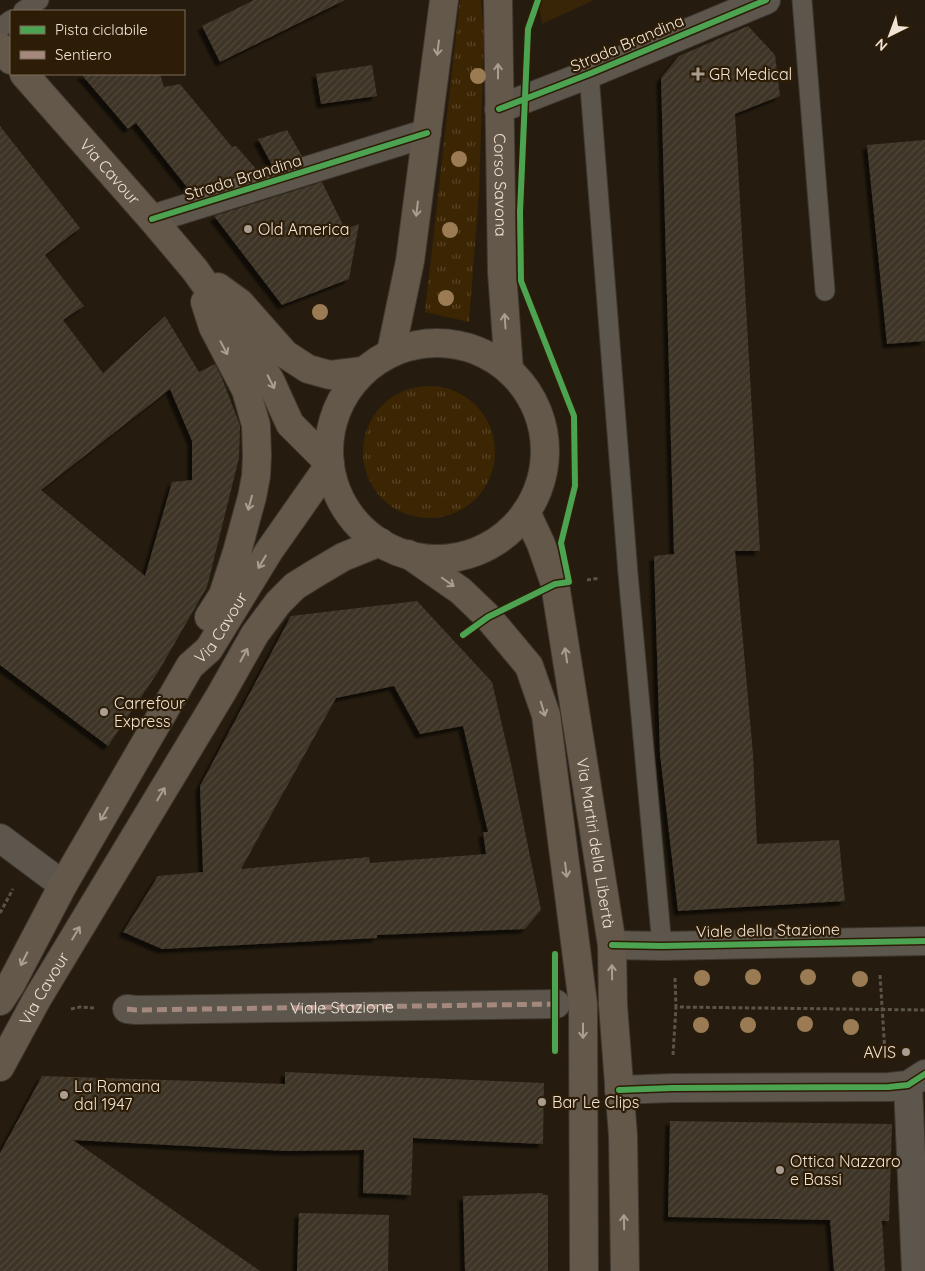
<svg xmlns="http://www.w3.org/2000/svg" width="925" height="1271" viewBox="0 0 925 1271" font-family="Quicksand,sans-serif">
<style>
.built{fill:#382407}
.grass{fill:url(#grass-tufts)}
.building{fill:url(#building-hatch);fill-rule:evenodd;filter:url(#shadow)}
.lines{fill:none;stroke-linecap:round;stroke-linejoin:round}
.service-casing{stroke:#3f3830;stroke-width:21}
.pedestrian-casing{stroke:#3f3830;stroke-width:30}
.minor-casing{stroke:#3f3830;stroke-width:30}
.primary-casing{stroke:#3f3830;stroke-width:30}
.path{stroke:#5b544b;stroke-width:3;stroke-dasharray:4 2.5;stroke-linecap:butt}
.service{stroke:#5d564d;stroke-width:19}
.pedestrian{stroke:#5d564d;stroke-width:28}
.minor{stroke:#5d564d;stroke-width:28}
.primary{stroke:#64584a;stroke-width:28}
.quiet{stroke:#a5887d;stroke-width:5;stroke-dasharray:10 5;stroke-linecap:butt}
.cycleway-casing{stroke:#2e1d06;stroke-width:9}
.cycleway{stroke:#4ca352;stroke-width:6}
.tree{fill:#9b7b53}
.oneway{stroke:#aa9e90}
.poi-dot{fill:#a99e91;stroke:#2e1d06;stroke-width:2}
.labels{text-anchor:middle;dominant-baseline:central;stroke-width:4.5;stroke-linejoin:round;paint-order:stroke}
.street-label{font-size:16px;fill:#f0e4d7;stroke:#2e1d06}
.poi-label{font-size:16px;fill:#f0e4d7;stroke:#2e1d06;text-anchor:start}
</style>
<defs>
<pattern id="grass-tufts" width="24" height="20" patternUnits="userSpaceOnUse" patternTransform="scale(1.25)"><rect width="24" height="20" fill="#3c2502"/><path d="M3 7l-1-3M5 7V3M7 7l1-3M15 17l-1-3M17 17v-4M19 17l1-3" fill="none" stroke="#584426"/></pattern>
<pattern id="building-hatch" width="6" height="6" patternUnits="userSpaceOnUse" patternTransform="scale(1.25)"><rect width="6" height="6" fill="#3e3427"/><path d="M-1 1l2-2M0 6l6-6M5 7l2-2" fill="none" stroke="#51483b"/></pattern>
<filter id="shadow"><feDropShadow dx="-4.5" dy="4.5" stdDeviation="1" flood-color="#0009"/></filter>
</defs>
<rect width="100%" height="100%" fill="#251c0f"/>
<path class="built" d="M538,0H594L542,24Z"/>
<path class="grass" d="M460,0H481L484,36L479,193L469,322L425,312Z
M363 452a66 66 0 1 1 132 0a66 66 0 1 1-132 0Z"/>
<path class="building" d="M254,0H345L220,62L202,26Z
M748,26L775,55L780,96L735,114L760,551H735L753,754L757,844L839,840L845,901L678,911L660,754L654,556L674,554L661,78L679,56Z
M372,65L377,96L321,104L316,74Z
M81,74H160L164,87L180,84L232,147L236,146L257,170L190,191L136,123L128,129Z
M0,126L80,228L45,255L84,306L63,320L103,373L165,316L199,372L215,364L221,376L240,425L239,458L207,587L158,672L108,746L0,665ZM170,389L192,441V480L172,482L145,576L41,490Z
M287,130L302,156L272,165L258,139Z
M925,140V341L887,344L867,145Z
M322,182L345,229L359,224L349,279L282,305L214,216Z
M417,601L492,682L512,768L541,910L525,929L377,935V938L162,949L123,932L158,876L203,872L200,786L291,616ZM394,686L420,734L463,726L488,832H483L486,854L370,863L369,857L241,869L336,698Z
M285,1072L544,1083L543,1144L413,1138L411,1195L363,1193L364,1150L286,1151L73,1140L260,1271H0V1153L42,1076L285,1084Z
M670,1121L892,1124L889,1221H882L885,1271H834L830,1220L668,1217Z
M543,1193V1195H548V1271H465L463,1196Z
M299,1213L389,1215L388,1271H297Z"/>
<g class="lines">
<defs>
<path id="service" d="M802,0L825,291
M23,11L39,0
M0,28L11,20
M589,74L628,574L662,946"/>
<path id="pedestrian" d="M127,1009L136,1010L556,1004"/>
<path id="minor" d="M499,109L589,74L766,0
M152,219L427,133
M0,838L63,885
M612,945L662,946L925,941
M908,1085L916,1271
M619,1090L672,1088L889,1087L908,1085L925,1074"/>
<g id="primary">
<path id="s1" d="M498,0L502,272L509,370"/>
<path d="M0,47L11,60"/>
<path id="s2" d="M24,74L152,219L195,270L251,349L270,380L290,424L330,464"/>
<path d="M218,287L240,303L285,354L308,369L330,375L363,371"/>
<path d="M205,302L213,327L246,390L256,425L257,456L256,476L252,497L237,552L223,595L209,617"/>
<circle cx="437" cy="451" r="108"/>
<path d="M391,352L410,261L444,0"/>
<path id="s3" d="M526,512L541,544L555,584L612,945L613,1005L623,1136L625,1271"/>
<path d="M408,554L461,591L488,617L529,666L546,715L583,1004L584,1271"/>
<path id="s4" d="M0,1001L11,984L63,885L190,666L209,649L269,551L330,464"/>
<path id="s5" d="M0,1067L37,999L221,694L255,634L278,603L295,586L316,573L343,557L380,542"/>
</g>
</defs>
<use href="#service" class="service-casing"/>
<use href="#pedestrian" class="pedestrian-casing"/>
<use href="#minor" class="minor-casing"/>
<use href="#primary" class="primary-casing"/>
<path class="path" d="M587,580L600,578
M0,913L13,889
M880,975L885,1053
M675,978L676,1007
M71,1009L80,1007L94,1008
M673,1055L676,1007L925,1010"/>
<use href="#service" class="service"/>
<use href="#pedestrian" class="pedestrian"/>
<use href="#minor" class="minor"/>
<use href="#primary" class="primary"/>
<path class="quiet" id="s6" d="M127,1009L136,1010L556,1004"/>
<defs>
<path id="cycleway" d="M499,109L589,74L766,0
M152,219L427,133
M463,635L488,617L555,584L569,582L561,543L575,486L574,416L521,281L520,212L528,29L538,0
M612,945L662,946L925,941
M555,1051V954
M619,1090L672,1088L889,1087L908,1085L925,1074"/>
</defs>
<use href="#cycleway" class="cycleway-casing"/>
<use href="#cycleway" class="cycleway"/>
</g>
<g class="tree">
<circle cx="478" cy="76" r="8"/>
<circle cx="459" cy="159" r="8"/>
<circle cx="450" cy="230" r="8"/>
<circle cx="446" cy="298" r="8"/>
<circle cx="320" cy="312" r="8"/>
<circle cx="753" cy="977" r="8"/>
<circle cx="808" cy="977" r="8"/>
<circle cx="702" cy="978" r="8"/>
<circle cx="860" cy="979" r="8"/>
<circle cx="805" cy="1024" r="8"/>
<circle cx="701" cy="1025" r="8"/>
<circle cx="748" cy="1025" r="8"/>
<circle cx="851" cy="1027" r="8"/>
</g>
<defs><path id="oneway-shaft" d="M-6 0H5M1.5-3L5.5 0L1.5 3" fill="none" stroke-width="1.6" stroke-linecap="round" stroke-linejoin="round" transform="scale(1.25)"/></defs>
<g class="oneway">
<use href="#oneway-shaft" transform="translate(438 48) rotate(97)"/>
<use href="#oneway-shaft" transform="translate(498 71) rotate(-90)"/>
<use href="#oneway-shaft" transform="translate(417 209) rotate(97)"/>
<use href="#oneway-shaft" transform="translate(505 321) rotate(-94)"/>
<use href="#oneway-shaft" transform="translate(224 348) rotate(62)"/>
<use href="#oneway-shaft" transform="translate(271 382) rotate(63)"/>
<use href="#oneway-shaft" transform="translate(250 503) rotate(105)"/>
<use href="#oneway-shaft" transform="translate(262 562) rotate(121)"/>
<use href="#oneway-shaft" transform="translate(448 582) rotate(35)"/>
<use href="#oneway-shaft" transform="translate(244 655) rotate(-61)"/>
<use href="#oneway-shaft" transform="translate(566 655) rotate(-99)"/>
<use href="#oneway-shaft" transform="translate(543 709) rotate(73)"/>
<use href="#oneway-shaft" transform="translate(161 794) rotate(-59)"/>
<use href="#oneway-shaft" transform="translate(104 814) rotate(120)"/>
<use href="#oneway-shaft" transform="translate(566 870) rotate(83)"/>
<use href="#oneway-shaft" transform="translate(76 933) rotate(-59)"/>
<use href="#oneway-shaft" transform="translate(24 959) rotate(117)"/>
<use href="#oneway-shaft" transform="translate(612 972) rotate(-91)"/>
<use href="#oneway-shaft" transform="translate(583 1031) rotate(90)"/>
<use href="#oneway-shaft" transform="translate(624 1222) rotate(-91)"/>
</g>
<g class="poi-dot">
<path d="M695.5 66.5h5v5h5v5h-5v5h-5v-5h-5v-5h5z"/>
<circle cx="248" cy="229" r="5"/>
<circle cx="104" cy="712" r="5"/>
<circle cx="906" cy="1052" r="5"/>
<circle cx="64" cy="1095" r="5"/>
<circle cx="542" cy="1102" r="5"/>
<circle cx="780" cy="1170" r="5"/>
</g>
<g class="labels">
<g class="street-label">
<text transform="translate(627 43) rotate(-23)">Strada Brandina</text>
<text stroke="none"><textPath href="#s2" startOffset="130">Via Cavour</textPath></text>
<text transform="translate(243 177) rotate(-17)">Strada Brandina</text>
<text stroke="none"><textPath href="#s1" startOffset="185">Corso Savona</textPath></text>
<text stroke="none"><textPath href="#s4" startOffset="435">Via Cavour</textPath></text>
<text stroke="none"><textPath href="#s3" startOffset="340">Via Martiri della Libertà</textPath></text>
<text transform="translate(768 930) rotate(-1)">Viale della Stazione</text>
<text stroke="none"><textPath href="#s5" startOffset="90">Via Cavour</textPath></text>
<text stroke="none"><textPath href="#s6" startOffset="215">Viale Stazione</textPath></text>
</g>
<g class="poi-label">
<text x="709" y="74">GR Medical</text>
<text x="258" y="229">Old America</text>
<text x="114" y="703">Carrefour<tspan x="114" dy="18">Express</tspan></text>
<text x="896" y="1052" text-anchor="end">AVIS</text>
<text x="74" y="1086">La Romana<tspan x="74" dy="18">dal 1947</tspan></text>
<text x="552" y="1102">Bar Le Clips</text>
<text x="790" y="1161">Ottica Nazzaro<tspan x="790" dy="18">e Bassi</tspan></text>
</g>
</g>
<rect x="10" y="10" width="175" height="65" fill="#2e1d06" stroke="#7c6d5a"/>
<rect x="20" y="26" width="25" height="8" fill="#4ca352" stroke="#7c6d5a"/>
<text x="55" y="35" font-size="15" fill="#f0e4d7">Pista ciclabile</text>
<rect x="20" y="51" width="25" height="8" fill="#a5887d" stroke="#7c6d5a"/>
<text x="55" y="60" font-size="15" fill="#f0e4d7">Sentiero</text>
<g transform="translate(890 35) rotate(222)" stroke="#2e1d06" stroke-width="4" paint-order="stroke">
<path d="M0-4L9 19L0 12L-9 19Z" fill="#f0e4d7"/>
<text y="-8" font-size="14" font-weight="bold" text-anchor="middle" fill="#f0e4d7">N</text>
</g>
</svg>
